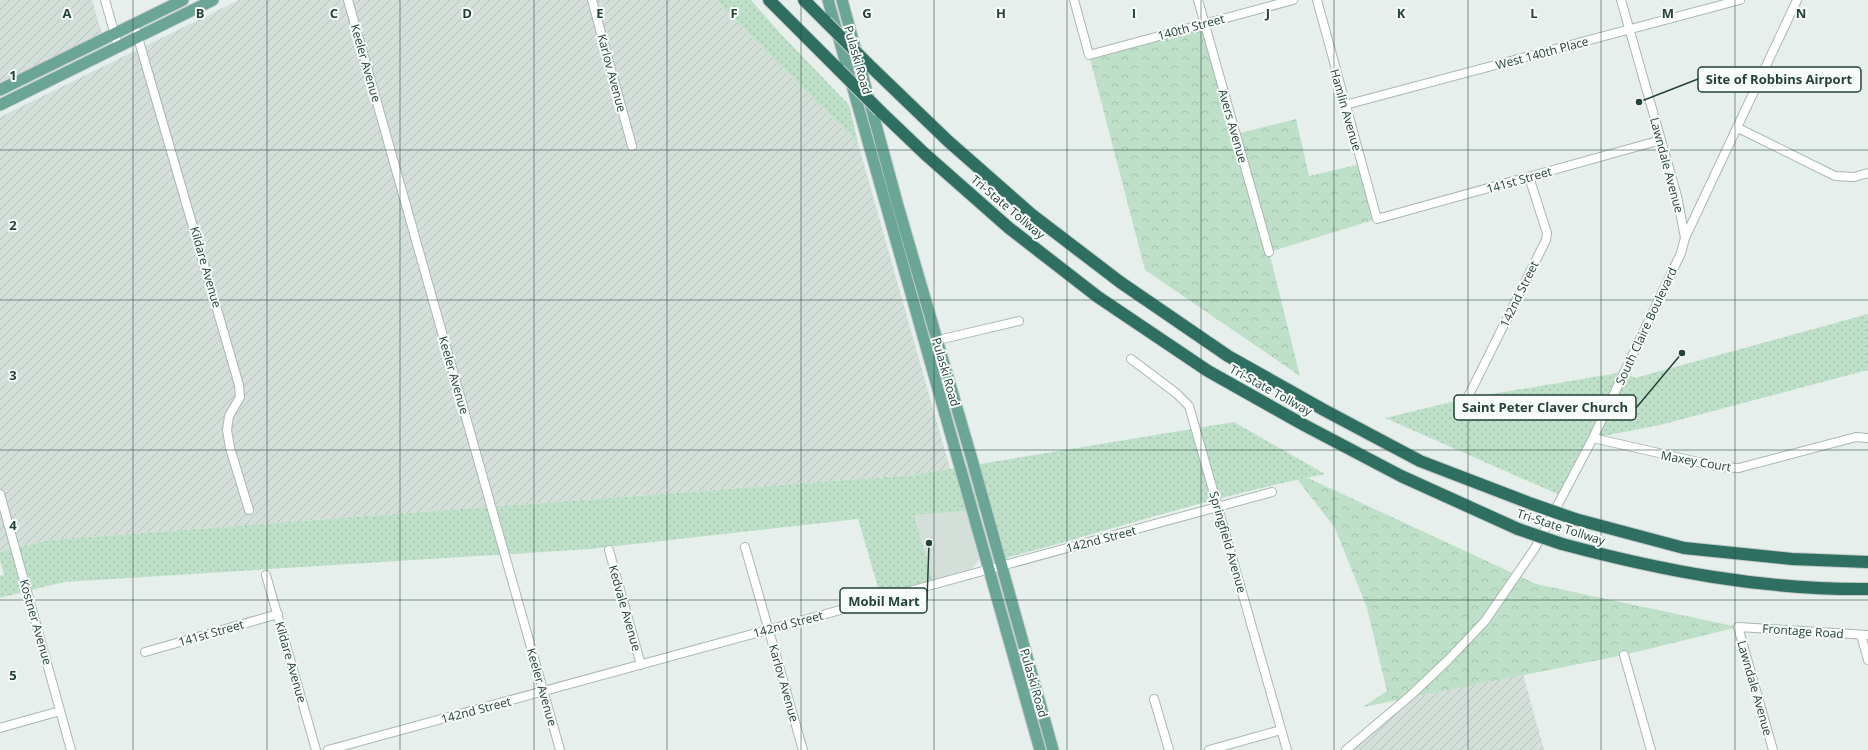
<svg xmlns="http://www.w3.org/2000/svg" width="1868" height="750" viewBox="0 0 1868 750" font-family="'Open Sans',sans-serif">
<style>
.built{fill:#d4dfda}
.industrial{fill:url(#industrial-furrows)}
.grass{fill:url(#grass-dots)}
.forest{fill:url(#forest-crowns)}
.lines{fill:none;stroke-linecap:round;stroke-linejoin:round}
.minor-casing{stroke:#a8b8b2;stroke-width:10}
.major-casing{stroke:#c2cac8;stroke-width:13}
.highway-casing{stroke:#c2cac8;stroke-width:14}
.minor{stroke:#fff;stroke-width:8}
.major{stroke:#6aa596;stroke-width:11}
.highway{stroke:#2f6f62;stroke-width:12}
.highway-bridge-casing{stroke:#c2cac8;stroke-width:14;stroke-linecap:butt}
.highway-bridge{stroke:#2f6f62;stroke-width:12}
.grid{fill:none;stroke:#24423a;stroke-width:1;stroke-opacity:0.55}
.labels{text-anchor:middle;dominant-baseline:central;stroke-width:4;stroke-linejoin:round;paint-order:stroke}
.street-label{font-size:12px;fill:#24423a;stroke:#f7fbf9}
.grid-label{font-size:13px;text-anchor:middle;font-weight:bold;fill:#24423a;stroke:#f7fbf9;stroke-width:4;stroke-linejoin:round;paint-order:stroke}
.leader{fill:none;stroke:#24423a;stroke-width:1.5}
.callout-dot{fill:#24423a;stroke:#f7fbf9;stroke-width:1.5}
.callout{fill:#f7fbf9;stroke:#24423a;stroke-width:1.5}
.callout-label{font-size:13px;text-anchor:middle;font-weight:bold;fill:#24423a}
</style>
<defs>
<pattern id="industrial-furrows" width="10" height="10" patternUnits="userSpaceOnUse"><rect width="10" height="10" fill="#d4dfda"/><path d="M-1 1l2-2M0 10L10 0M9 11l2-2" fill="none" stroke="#b6c1bc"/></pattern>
<pattern id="grass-dots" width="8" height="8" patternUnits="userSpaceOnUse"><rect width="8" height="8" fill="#bfe0c8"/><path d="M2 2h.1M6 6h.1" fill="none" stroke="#a4c1ad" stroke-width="1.8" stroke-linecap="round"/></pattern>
<pattern id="forest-crowns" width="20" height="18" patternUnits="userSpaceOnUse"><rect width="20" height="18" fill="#bfe0c8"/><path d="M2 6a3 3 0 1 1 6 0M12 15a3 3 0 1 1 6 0" fill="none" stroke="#a4c1ad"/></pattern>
</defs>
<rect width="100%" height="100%" fill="#e6efeb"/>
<path class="built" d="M967,511L979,560L971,569L933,580L914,515Z"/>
<path class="industrial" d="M0,0H92L102,34L0,84Z
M239,0H716L722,7L858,143L950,469L913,475L49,540L0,552V117Z
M1523,674L1544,750H1351L1414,697Z"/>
<path class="grass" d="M716,0H751L780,33L849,105L858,143L722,7Z
M1868,314V370L1660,425L1593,438L1562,496L1385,418L1468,398L1624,372L1635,378Z
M1234,422L1325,474C1217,495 1112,530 1006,558L992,509L914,515L933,580L880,594L858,519L590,549L64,582L0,598V576L4,575L0,560V552L49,540L913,475Z"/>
<path class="forest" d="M1205,24L1236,134L1296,119L1309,176L1361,164L1377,219L1269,252L1300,376L1145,270L1089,55Z
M1308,478L1536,584L1738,627L1624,655L1363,707L1387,691L1367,608L1335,528L1297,479Z"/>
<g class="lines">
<defs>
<path id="minor" d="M105,0L118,46
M348,0L560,750
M592,0L632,146
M1074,0L1089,55L1293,0
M1198,0L1269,252
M1317,0L1377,219L1661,140
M1621,0L1677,196L1685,238
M134,24L239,385L240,397L229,416L227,430L230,448L249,510
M1345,105L1740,0
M1738,128L1835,176L1854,177L1868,173
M938,340L1019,321
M1131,359L1176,393L1189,406L1287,750
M1463,407L1546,240L1547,233L1529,177
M1593,438L1720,467L1739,468L1856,437L1868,438
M0,494L71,750
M745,547L803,750
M609,550L641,665
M266,575L316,750
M1861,635L1868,660
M145,652L278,614
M1624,655L1651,750
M1154,699L1169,750
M0,728L60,711
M328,750L1272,492
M1209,750L1281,730
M1346,750L1410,696L1448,660L1485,621L1535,548L1593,438L1681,253L1685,238L1797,0
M1773,750L1738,627L1868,635"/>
<path id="major" d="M828,0L1040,750
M842,0L898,206L973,463L1053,750
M0,90L183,0
M0,105L213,0"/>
<path id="highway" d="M769,0L839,70
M804,0L826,22
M867,63L948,141L1031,214L1120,282L1228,356L1324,410L1420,461L1532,504
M880,111L925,154L1009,228L1098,297L1208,371L1304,425L1401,476L1518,529
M1575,519L1684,548L1792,559L1868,562
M1562,544C1663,571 1763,590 1868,589"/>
</defs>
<use href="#minor" class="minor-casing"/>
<use href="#major" class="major-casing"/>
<use href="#highway" class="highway-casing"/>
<use href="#minor" class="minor"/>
<use href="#major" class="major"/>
<use href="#highway" class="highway"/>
<defs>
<path id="highway-bridge" d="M826,22L867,63
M839,70L880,111
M1532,504L1575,519
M1518,529L1562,544"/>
</defs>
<use href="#highway-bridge" class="highway-bridge-casing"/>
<use href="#highway-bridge" class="highway-bridge"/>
</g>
<path class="grid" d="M133,0V750M267,0V750M400,0V750M534,0V750M667,0V750M801,0V750M934,0V750M1067,0V750M1201,0V750M1334,0V750M1468,0V750M1601,0V750M1735,0V750M0,150H1868M0,300H1868M0,450H1868M0,600H1868"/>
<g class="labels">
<g class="street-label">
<text transform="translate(1191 27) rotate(-15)">140th Street</text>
<text transform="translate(1542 53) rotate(-15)">West 140th Place</text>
<text transform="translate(858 60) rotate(74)">Pulaski Road</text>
<text transform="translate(366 63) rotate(74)">Keeler Avenue</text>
<text transform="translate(612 73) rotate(75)">Karlov Avenue</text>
<text transform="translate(1346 110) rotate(74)">Hamlin Avenue</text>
<text transform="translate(1233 126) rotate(74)">Avers Avenue</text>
<text transform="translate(1667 165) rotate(75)">Lawndale Avenue</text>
<text transform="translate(1519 180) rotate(-16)">141st Street</text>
<text transform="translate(1008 207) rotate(40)">Tri-State Tollway</text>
<text transform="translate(206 267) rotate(74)">Kildare Avenue</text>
<text transform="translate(1519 294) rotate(-64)">142nd Street</text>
<text transform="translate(1646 326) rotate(-65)">South Claire Boulevard</text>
<text transform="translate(946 372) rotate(74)">Pulaski Road</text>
<text transform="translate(454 375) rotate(74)">Keeler Avenue</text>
<text transform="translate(1271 390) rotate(29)">Tri-State Tollway</text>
<text transform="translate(1696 461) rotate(10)">Maxey Court</text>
<text transform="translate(1561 527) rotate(18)">Tri-State Tollway</text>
<text transform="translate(1101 539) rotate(-15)">142nd Street</text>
<text transform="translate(1228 542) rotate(74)">Springfield Avenue</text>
<text transform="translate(625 608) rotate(74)">Kedvale Avenue</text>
<text transform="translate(36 622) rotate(74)">Kostner Avenue</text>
<text transform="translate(788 624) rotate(-15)">142nd Street</text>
<text transform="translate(1803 631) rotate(4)">Frontage Road</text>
<text transform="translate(211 633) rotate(-16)">141st Street</text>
<text transform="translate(291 662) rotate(74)">Kildare Avenue</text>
<text transform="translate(784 683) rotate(74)">Karlov Avenue</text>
<text transform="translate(1034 683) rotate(74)">Pulaski Road</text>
<text transform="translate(542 687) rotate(74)">Keeler Avenue</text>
<text transform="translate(1755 688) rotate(74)">Lawndale Avenue</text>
<text transform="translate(476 710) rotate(-15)">142nd Street</text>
</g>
</g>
<g class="grid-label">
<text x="67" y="18">A</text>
<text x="200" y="18">B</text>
<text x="334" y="18">C</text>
<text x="467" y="18">D</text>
<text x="600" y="18">E</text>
<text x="734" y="18">F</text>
<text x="867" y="18">G</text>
<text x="1001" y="18">H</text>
<text x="1134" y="18">I</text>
<text x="1268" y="18">J</text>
<text x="1401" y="18">K</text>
<text x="1534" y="18">L</text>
<text x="1668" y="18">M</text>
<text x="1801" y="18">N</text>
<text x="13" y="80">1</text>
<text x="13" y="230">2</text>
<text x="13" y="380">3</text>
<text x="13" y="530">4</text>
<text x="13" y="680">5</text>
</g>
<path class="leader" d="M1639 102L1698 79M1682 353L1636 408M929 543L927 601"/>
<g class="callout-dot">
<circle cx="1639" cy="102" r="4"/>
<circle cx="1682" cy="353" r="4"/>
<circle cx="929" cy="543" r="4"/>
</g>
<g class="callout">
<rect x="1698" y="67" width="163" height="25" rx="4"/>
<rect x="1454" y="395" width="182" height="25" rx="4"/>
<rect x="840" y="588" width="87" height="25" rx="4"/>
</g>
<g class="callout-label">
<text x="1779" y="84">Site of Robbins Airport</text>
<text x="1545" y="412">Saint Peter Claver Church</text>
<text x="884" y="606">Mobil Mart</text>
</g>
</svg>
